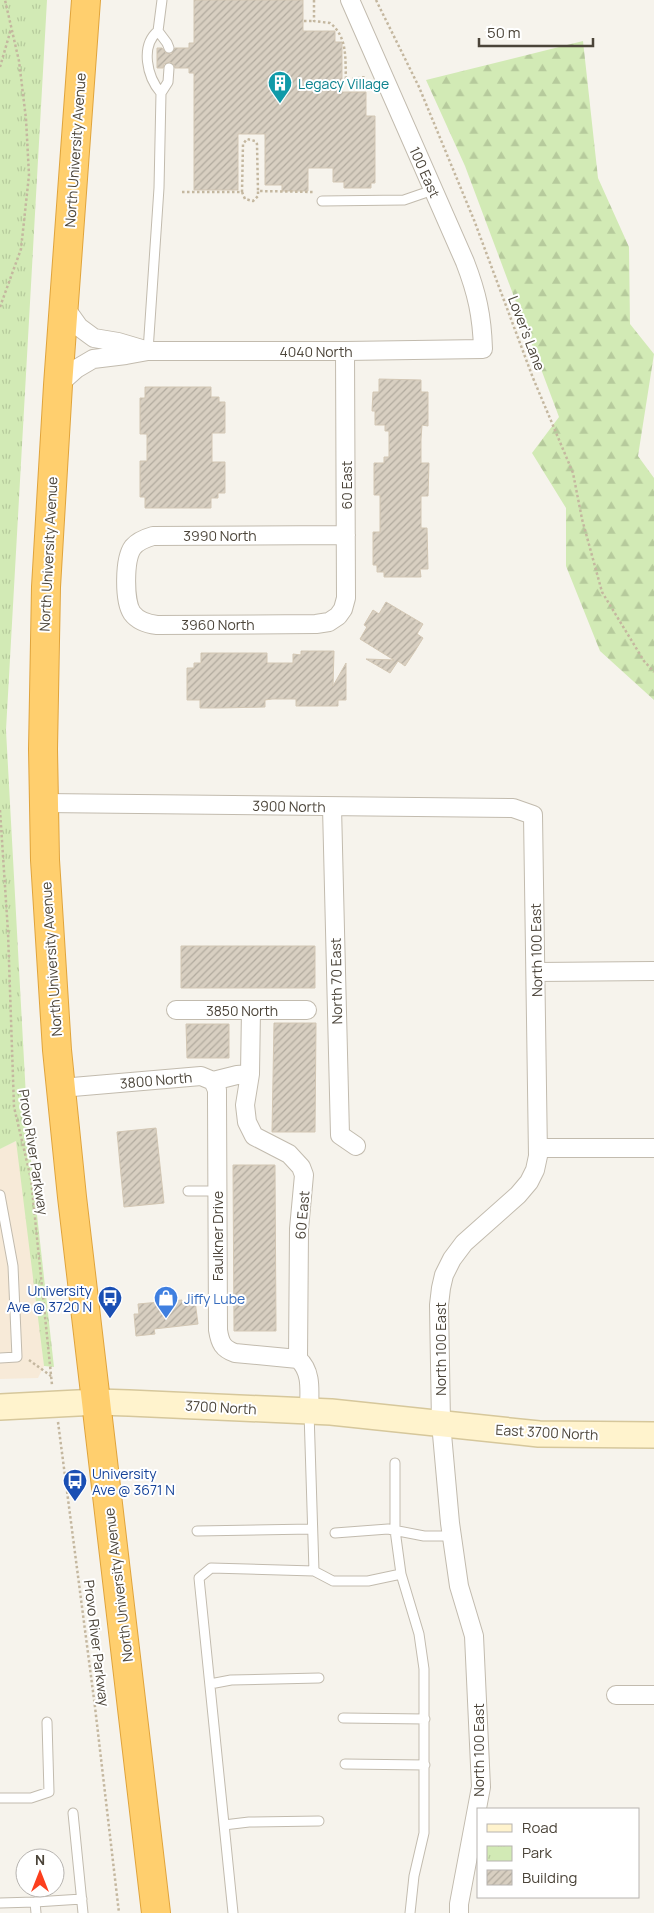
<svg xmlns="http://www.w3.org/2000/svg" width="654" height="1913" viewBox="0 0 654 1913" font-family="Manrope,sans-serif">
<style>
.commercial{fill:#f7ead8}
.forest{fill:url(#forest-firs)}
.park{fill:url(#park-tufts)}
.building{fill:url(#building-hatch);stroke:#d3c7b4}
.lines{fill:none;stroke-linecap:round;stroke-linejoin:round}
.lane-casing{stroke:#c2bbae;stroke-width:11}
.street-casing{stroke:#c2bbae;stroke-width:20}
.secondary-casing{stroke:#d6c79b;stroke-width:28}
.highway-casing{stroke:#e0a43c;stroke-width:30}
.path{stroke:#c4b79f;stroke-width:2.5;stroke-dasharray:2.5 2.5;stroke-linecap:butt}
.lane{stroke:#fff;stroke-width:9}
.street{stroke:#fff;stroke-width:18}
.secondary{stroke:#fff3cd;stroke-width:25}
.highway{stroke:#ffcf6e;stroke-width:28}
.labels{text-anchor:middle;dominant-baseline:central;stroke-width:4;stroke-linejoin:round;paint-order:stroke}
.culture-label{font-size:14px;fill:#0d838f;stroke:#fff;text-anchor:start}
.street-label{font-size:14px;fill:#4b4439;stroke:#fff}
.transit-label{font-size:14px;fill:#164399;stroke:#fff;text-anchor:end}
.shop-label{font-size:14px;fill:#366cbe;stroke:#fff;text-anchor:start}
</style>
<defs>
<pattern id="forest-firs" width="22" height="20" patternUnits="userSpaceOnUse" patternTransform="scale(1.25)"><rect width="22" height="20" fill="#d2eab5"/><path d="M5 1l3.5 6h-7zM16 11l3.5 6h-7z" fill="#b6ca9c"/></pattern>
<pattern id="park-tufts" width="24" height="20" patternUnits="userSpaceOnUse" patternTransform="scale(1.25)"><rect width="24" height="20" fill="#d2eab5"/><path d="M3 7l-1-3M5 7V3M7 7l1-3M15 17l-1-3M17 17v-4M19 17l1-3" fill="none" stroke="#b6ca9c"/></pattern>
<pattern id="building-hatch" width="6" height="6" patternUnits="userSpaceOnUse" patternTransform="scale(1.25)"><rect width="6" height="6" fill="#d8cfc1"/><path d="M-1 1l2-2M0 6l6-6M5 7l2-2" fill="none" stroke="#b1aa9e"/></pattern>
</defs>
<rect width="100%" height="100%" fill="#f6f3ec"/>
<path class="commercial" d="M16,1141L25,1181L44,1366L38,1378L0,1379V1149Z"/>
<path class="forest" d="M583,41L598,178L629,247L630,324L654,354L638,456L654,478V700L600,651L566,566V508L532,453L559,417L465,166L426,80Z"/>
<path class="park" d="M0,0H47L6,730L28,1134L54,1367L44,1366L16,1141L0,1149Z"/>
<path class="building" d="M194,0H303V31H335V42H342V92H366V116H375V183H371V188H344V182H333V168H308V191H282V185H265V134H238V190H194V73H189V68H175L174,65L170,62L164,64L163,68H157V48H162L166,53L171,54L175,48H189V43H194Z
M379,379L421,380V392H428V426L422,425L421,439V463H429L428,496H421V528H427L428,569H420L421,577H384V572H377V565H373V532H380V495H374V463H384V457H389V431H385V425H375V411H372L373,392H379Z
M145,387H211V397H219V402H225V433H212V462H225V493H218V498H211V508H145V497H140V461H147V434H140V398H145Z
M386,602L423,624L417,634L423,638L415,651L405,666L398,661L390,673L366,659L394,660L360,639L367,627L364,625L373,610L379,614Z
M301,651H334L333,686L346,663V700H338V706H296V699H272L265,700V707L220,708H200V700H187V668H194V663H201V653H267V663H293V654L301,655Z
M181,946H315V988H181Z
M274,1023H316L315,1132H272Z
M186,1024H229V1058H187Z
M156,1128L164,1203L124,1207L117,1132Z
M233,1165H275L276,1331H234Z
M182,1300L183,1303L195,1301L198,1324L154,1329L155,1334L136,1336L134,1314H139L138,1304Z"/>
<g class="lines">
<defs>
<path id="lane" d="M158,31L167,43L169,48
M161,93C147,77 140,46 158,31L162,0
M322,201L404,200L433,190
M148,351L159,188L161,93L168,82L169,68
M188,1191H218
M0,1195L13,1266L17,1357L0,1358
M395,1463V1530L401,1574
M197,1531L312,1529
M335,1533L388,1529L424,1536H452
M314,1571L333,1581H368L401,1574L419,1634L424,1669V1833L414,1876L410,1913
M210,1684L231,1680L319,1678
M343,1718L425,1719
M345,1764L425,1765
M0,1798H31L49,1792L47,1722
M73,1813L83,1913
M224,1825L249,1822L319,1821
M35,1902L82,1899
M0,1903L35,1902L36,1913
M233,1913L199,1578L211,1568L314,1571L309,1412"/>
<path id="street" d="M64,306L79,327L94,338L118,342L145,350
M345,351L346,598L343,609L338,616L329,622L316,624L157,625C148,624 138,621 132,613C124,601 124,559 133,547C138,541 146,538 153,536L346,535
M58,385L76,369L93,359L126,355L148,351H345L483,349C482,316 477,293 465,262L350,0
M44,803L513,808L533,815L538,1156L535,1170L529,1182L518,1195L464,1243L452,1259L444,1275L441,1288L439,1305L441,1423L450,1523L459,1586L474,1636L481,1787L459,1904V1913
M332,807L340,1135L356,1146
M536,972L654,971
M176,1010H307
M251,1010L250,1074L245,1105L247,1122L254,1136L289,1154L301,1167L304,1175L299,1229L298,1359
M213,1081L217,1090V1098L218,1330C220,1343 223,1349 235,1353L298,1359C313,1372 309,1393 309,1412
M61,1088L201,1076L213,1081L237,1075L250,1074
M539,1148H654
M616,1695H654"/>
<path id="secondary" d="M0,1407L97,1402L129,1403L331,1412L539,1434L654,1435"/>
<path id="highway" d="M86,0L58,385L46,587L43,749L45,860L57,1050L72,1197L156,1913"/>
</defs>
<use href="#lane" class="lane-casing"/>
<use href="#street" class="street-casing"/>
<use href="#secondary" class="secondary-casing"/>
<use href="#highway" class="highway-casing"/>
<path class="path" d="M314,0V21L330,23C348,37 345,59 346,80L366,77
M376,0L419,87L474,220L533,378L573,473L582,519L602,592L644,661L654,672
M304,21H314
M0,67L11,29
M182,192H242L245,199L253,201L258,196V191L314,192
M242,192L243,144L247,139L255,141L257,144L258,191
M0,307L21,249L29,175L26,119L19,61L5,0
M0,810L8,932L14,1107L31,1179L52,1385
M29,1360L51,1376
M58,1422L95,1707L119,1913"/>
<use href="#lane" class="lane"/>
<use href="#street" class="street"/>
<use href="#secondary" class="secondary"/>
<use href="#highway" class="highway"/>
</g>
<defs>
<symbol id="building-pin" viewBox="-11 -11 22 30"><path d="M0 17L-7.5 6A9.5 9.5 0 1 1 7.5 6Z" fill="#0f9aa8" stroke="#fff"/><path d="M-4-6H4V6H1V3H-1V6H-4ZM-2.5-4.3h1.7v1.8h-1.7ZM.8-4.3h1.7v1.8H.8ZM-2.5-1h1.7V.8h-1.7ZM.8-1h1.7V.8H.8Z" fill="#fff"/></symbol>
<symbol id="bus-pin" viewBox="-11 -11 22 30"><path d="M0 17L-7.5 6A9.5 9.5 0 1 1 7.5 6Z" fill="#1a4fb4" stroke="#fff"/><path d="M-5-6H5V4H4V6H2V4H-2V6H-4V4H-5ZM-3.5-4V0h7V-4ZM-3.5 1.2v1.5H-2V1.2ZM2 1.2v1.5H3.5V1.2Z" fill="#fff"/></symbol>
<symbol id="shop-pin" viewBox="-11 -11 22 30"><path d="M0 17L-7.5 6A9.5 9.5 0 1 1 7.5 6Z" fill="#3f7fe0" stroke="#fff"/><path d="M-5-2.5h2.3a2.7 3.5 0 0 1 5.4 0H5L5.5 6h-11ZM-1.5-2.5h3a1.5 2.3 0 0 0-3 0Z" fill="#fff"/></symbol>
</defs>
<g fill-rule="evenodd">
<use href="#building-pin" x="266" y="69" width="28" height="38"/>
<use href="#bus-pin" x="96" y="1284" width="28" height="38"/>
<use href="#shop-pin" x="152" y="1284" width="28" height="38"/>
<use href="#bus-pin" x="61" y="1467" width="28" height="38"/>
</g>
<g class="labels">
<g class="culture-label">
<text x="298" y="83">Legacy Village</text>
</g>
<g class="street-label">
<text transform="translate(75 150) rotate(-86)">North University Avenue</text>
<text transform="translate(425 172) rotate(66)">100 East</text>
<text transform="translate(527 333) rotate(69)">Lover's Lane</text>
<text x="316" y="351">4040 North</text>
<text transform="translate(346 485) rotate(-90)">60 East</text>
<text x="220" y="535">3990 North</text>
<text transform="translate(48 554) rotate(-87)">North University Avenue</text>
<text x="218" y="624">3960 North</text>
<text transform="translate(289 806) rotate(1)">3900 North</text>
<text transform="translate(536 950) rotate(-91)">North 100 East</text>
<text transform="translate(51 959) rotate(-94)">North University Avenue</text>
<text transform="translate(336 981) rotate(-91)">North 70 East</text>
<text x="242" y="1010">3850 North</text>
<text transform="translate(156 1080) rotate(-5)">3800 North</text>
<text transform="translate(34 1152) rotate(81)">Provo River Parkway</text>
<text transform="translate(302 1215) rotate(-85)">60 East</text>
<text transform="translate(217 1236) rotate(-90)">Faulkner Drive</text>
<text transform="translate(440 1349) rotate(-90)">North 100 East</text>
<text transform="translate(221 1407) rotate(3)">3700 North</text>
<text transform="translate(547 1432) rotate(3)">East 3700 North</text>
<text transform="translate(118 1585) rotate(-97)">North University Avenue</text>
<text transform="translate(97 1643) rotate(83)">Provo River Parkway</text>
<text transform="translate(478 1750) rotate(-90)">North 100 East</text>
</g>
<g class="transit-label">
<text x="92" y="1290">University<tspan x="92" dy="16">Ave @ 3720 N</tspan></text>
<text x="92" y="1473" text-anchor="start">University<tspan x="92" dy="16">Ave @ 3671 N</tspan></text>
</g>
<g class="shop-label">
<text x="184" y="1298">Jiffy Lube</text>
</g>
</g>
<rect x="477" y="1808" width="162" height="90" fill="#ffffff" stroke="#b7b4b0"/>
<rect x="487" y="1824" width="25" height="8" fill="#fff3cd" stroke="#b7b4b0"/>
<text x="522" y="1833" font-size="15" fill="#4b4439">Road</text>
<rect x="487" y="1846" width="25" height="15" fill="url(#park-tufts)" stroke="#b7b4b0"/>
<text x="522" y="1858" font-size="15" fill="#4b4439">Park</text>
<rect x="487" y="1870" width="25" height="15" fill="url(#building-hatch)" stroke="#b7b4b0"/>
<text x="522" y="1883" font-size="15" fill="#4b4439">Building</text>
<g transform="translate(40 1873)"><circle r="24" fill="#ffffff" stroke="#b7b4b0"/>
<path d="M0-4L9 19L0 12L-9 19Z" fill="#fc3f1d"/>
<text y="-8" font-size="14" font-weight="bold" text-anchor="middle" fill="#4b4439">N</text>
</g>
<path d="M479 38v8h114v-8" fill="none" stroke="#4b4439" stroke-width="2.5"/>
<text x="487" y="38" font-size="15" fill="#4b4439" stroke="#ffffff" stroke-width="4" paint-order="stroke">50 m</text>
</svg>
